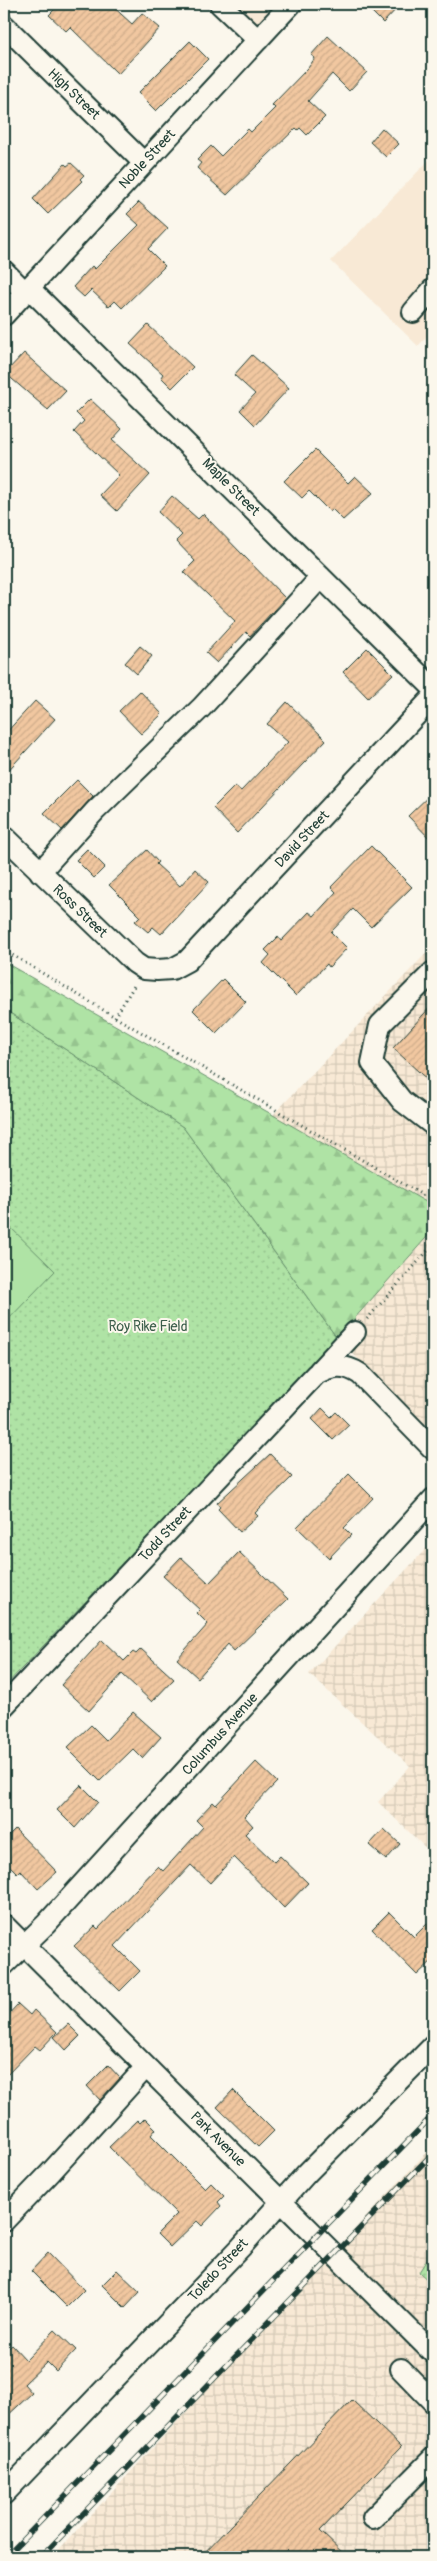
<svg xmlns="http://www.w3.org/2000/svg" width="437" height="2561" viewBox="0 0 437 2561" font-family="Pangolin,sans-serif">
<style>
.built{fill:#f8e9d5}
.industrial{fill:url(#industrial-grid)}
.green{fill:url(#green-dots);stroke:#67906c}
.forest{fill:url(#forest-firs);stroke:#67906c}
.pitch{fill:#afe3a5;stroke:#67906c}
.building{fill:url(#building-hatch);stroke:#1f3d34}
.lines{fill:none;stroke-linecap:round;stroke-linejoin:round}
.minor-casing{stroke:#1f3d34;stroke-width:24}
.path{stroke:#1f3d34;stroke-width:3;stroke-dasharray:1 4;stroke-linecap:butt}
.minor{stroke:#fbf7ec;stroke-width:20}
.rail-casing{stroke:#1f3d34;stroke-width:5.5}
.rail{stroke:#fbf7ec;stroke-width:4;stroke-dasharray:11;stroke-linecap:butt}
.labels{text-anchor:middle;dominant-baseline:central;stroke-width:4;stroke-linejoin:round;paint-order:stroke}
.street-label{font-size:14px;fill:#1f3d34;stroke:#fbf7ec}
.park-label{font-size:14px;fill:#3c5e4b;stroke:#fbf7ec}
</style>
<defs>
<pattern id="industrial-grid" width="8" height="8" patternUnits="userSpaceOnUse" patternTransform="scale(1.25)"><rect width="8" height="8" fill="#f8e9d5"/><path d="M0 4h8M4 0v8" fill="none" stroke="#d4c9b7"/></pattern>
<pattern id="green-dots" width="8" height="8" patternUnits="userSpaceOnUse" patternTransform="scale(1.25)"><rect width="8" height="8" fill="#afe3a5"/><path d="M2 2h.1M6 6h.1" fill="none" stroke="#96c48f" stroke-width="1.8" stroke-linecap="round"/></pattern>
<pattern id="forest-firs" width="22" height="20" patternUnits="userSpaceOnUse" patternTransform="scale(1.25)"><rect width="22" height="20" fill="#afe3a5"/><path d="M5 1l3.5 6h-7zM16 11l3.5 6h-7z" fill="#96c48f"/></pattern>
<pattern id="building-hatch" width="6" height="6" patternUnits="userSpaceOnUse" patternTransform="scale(1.25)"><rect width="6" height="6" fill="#f1c7a0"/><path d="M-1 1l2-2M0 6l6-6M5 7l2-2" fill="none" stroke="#ceac8a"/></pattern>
</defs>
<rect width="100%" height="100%" fill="#fbf7ec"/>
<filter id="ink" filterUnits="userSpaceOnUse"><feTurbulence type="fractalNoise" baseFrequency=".02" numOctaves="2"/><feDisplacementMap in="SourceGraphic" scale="10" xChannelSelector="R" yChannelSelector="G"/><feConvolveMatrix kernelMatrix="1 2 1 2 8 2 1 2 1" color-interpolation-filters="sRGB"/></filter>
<g filter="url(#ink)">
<path class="built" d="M224,4H304L265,44Z
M433,156V330L418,346L331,261Z"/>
<path class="industrial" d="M433,946V1206L273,1115Z
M433,1230V1432L337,1338Z
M433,1541V1855L378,1802L410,1766L309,1674Z
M433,2145V2250L419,2272L433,2285V2557H52Z"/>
<path class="green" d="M4,1009L183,1127L337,1338L4,1687Z
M433,2250V2285L419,2272Z"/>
<path class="forest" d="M4,962L433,1206V1230L337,1338L183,1127L4,1009Z"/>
<path class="pitch" d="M4,1221L55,1271L4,1324Z"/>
<path class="building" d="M60,4H110L132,24L142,13L160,28L118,74L70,27L66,31L49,15Z
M364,4H401L383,23Z
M328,36L367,72L349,91L332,74L308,101L325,117L307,135L300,128L298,130L296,128L227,195L197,168L201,163L197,160L211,146L221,156L248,129L251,132L275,108L272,105L308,68L315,58L311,55Z
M190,41L208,59L156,111L138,93Z
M382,128L399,144L386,157L370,142Z
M71,163L84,175L80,179L82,181L48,214L33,199L65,164L67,166Z
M139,202L168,228L148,249L165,266L122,308L115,301L109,307L91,290L84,297L73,287L92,266L95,269L139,225L127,214Z
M148,325L193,367L172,388L161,377L163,374L130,344Z
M24,353L66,391L48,410L5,373Z
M252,355L289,388L255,425L240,410L255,394L234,375Z
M90,399L122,429L112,440L150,475L117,511L100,495L119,475L74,432L84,421L76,413Z
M315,450L348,483L355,476L373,493L343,520L332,509L330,512L309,491L302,498L284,481Z
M172,496L198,519L203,514L285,598L250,636L246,632L217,663L206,653L235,621L184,572L195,561L176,541L182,535L158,512Z
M140,646L152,656L137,674L125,663Z
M367,648L393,674L368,698L343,672Z
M140,691L162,714L141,734L119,711Z
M35,701L55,719L4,775V735Z
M287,702L326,740L237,833L213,808L235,786L241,791L288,742L267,724Z
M77,780L93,796L62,830L44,813Z
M433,792V842L408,816Z
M371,846L412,887L371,927L353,909L331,932L347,948L329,967L327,964L296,996L263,963L270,955L265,950L278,937L281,941L309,912L314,916L336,892L331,887Z
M87,849L105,867L94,878L76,860Z
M147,850L158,862L156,864L180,886L195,869L209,882L161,934L153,927L148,932L135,921L140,916L109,885Z
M223,979L246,1002L216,1033L193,1010Z
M433,1004V1085L393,1048Z
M322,1408L331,1417L336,1412L349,1425L333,1440L312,1419Z
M270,1454L292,1477L255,1513L258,1516L240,1532L218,1509L220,1507L217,1503Z
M349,1474L373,1498L344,1528L351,1535L329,1558L297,1527Z
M239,1552L288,1599L234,1651L228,1644L198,1678L177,1659L208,1624L197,1613L200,1610L163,1576L181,1557L209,1583Z
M102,1640L124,1661L133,1652L136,1654L141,1649L174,1679L152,1702L122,1674L89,1711L61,1685Z
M133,1712L161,1737L142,1758L133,1749L100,1781L67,1748L91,1725L106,1740Z
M256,1762L277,1782L244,1816L253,1826L245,1834L274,1862L280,1856L308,1883L284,1908L234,1857L210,1883L191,1865L115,1946L140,1971L120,1991L74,1946L95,1926L98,1929L158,1866L163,1871L203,1827L196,1820L213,1802L216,1805Z
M81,1785L98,1802L75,1828L57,1810Z
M15,1829L57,1872L38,1889L20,1870L17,1873L4,1860V1840Z
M384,1829L400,1844L386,1860L369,1845Z
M389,1912L414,1937L433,1918V1960L417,1975L372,1929Z
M18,2004L30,2015L34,2010L57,2032L40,2050L35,2046L4,2078V2019Z
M68,2024L80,2036L66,2050L54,2037Z
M108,2065L120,2078L100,2100L87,2086Z
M233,2090L274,2131L258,2147L217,2107Z
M145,2118L156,2129L151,2135L205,2189L211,2183L224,2196L218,2202L221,2206L202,2226L197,2221L170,2247L157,2234L177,2214L109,2147L137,2120L140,2123Z
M48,2253L84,2290L67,2307L31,2271Z
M117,2270L140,2292L125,2308L102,2285Z
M55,2330L76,2350L56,2371L47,2362L24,2384L32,2393L4,2419V2353L12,2345L26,2360Z
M352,2400L401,2447L320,2531L347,2557H200Z"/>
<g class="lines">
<defs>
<path id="minor" d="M220,4L258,40
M4,25L144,163
M4,271L25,292
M29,288L433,688
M413,312L433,289
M4,315L291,4
M4,836L135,963L144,969L157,970L172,969L187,961L433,697
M40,872L95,811L202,707L321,577
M433,972L380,1025L372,1063L402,1101L433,1125
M319,1371L355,1332
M4,1706L316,1374C333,1365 344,1364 360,1374L433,1449
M4,1925L433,2353
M4,1965L46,1924L433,1499
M4,2221L51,2172L146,2067
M401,2369L433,2402
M4,2494L241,2247L306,2174L433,2046
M373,2518L433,2458"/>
</defs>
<use href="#minor" class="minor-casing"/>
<path class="path" d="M4,950L115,1017L433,1201
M115,1017L134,986
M367,1319L433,1245"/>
<use href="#minor" class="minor"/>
<defs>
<path id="rail" d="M6,2557L433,2115
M41,2557L433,2153"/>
</defs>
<use href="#rail" class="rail-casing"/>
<use href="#rail" class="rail"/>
</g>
</g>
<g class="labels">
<g class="street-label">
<text transform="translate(74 94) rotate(44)">High Street</text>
<text transform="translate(147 159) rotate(-47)">Noble Street</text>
<text transform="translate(231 487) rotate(45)">Maple Street</text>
<text transform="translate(302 839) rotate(-47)">David Street</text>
<text transform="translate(80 911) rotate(44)">Ross Street</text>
<text transform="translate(165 1534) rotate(-47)">Todd Street</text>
<text transform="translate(220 1734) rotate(-48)">Columbus Avenue</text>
<text transform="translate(218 2139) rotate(45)">Park Avenue</text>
<text transform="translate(218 2270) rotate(-47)">Toledo Street</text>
</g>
<g class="park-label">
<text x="148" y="1326">Roy Rike Field</text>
</g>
</g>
<rect width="437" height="2561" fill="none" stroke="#fbf7ec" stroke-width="20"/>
<rect x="10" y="10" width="417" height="2541" fill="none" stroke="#1f3d34" stroke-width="2" filter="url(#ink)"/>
</svg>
